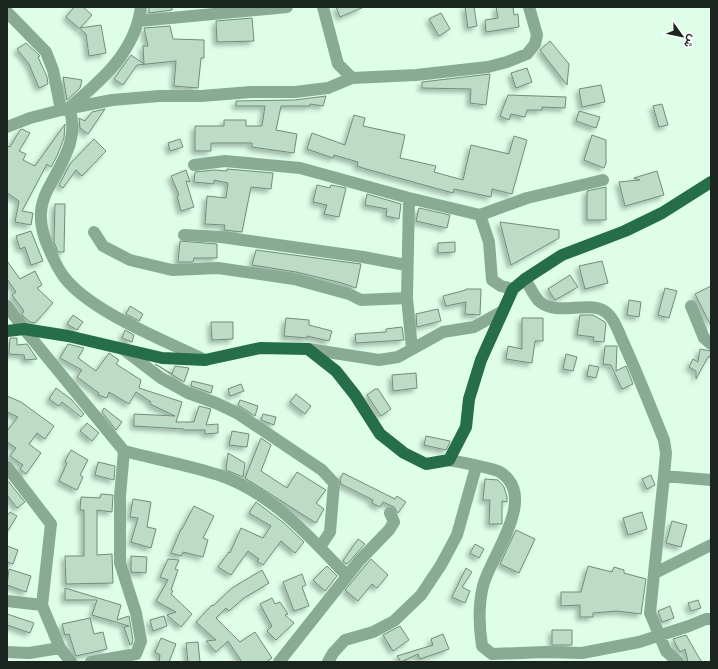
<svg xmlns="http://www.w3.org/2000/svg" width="718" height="669" viewBox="0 0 718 669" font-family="'Zilla Slab',Vazirmatn,serif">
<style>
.building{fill:#bcdcc8;stroke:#708d7b;filter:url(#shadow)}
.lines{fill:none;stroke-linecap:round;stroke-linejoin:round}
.minor{stroke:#89ab96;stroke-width:12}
.major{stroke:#266d49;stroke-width:12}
</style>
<defs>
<filter id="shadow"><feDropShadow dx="-3.5" dy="3.5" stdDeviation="2" flood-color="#0004"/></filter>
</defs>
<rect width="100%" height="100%" fill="#defee9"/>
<path class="building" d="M74,7H83L92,15L80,28L101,25L106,53L89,56L86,34L66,17Z
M149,7H172V10L149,13Z
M336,7H364L340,17Z
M465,7H474L477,26L468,28Z
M496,7H513L514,15L518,14L519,27L486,32L485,20L498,18Z
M441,13L450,29L439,36L429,19Z
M252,18L254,41L217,42L216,21Z
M170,26L173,39L204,40V58H201L198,88L174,86L176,61L137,65L123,85L114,79L131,55L144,64L143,46H148L144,28Z
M550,41L569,64L567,85L540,50Z
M26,43L40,56L38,57L47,77L48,84L39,88L29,64L17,49Z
M527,68L532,82L516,88L511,73Z
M490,74L486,105L470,103L471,89L422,88V82Z
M63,77L82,80L80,88L67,100Z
M601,85L605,102L582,107L579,89Z
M508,95L566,97L565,108L542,107V110H527L525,117L511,114L509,120L500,116Z
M326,96L323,106L310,104V106H281L276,130L297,134L294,153L252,147V143H211V151H195V126H224V120H246V126H262L265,106H236V101L295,100Z
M662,104L668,125L659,127L653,106Z
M105,109L88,134L80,128L79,118L85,121L92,112Z
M579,111L600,117L596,128L576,121Z
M354,115L365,118L363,126L405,135L400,158L436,166L434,172L463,180L471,145L509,154L514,136L527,140L512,194L492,189L491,197L454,189L453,193L366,169L357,166L358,162L334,155L333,158L307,149L312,133L345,145Z
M65,124L64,138L57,156L51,167L47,164L22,211L33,213L31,225L15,222L19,201L7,193V146L10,147L20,130L22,129L30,133L19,151L26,154L23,160L35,166Z
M592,135L606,140V163L604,168L584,160Z
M94,139L106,151L82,176L76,170L63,188L59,185L70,164Z
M180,139L183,147L170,151L168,143Z
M227,169L273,173L271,189L251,187L242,232L224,230L225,225L205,224L207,196L226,198L228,183L214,180V184L194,182L195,172L214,170L227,171Z
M186,170L190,182L186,181L194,207L181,211L177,196L179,195L171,176Z
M657,171L664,195L625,206L619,182L640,180L634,178Z
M317,185L330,188L331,185L346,188L339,217L324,214L327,205L313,202Z
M606,187V220H587V191Z
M367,194L401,204L399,219L386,216L387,209L365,205Z
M55,204H65L64,252H58L54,242Z
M419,208L450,215L447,228L416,221Z
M500,222L559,230V238L511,265Z
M31,231L43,261L31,265L25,247L20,249L16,236Z
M180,241L217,244V258H194L193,262H178Z
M455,242V252L438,253V243Z
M256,250L361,264L356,288L342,283L296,272L252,265Z
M7,261L20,279L35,271L42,285L37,288L53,303L35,323L30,322L23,316L22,314L24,311L12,295L16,292L7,279Z
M602,261L608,283L585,289L579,266Z
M570,275L578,287L555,300L548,289Z
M711,286V326L695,294Z
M665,288L677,291L669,318L658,315Z
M466,289H481L480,315L465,314L466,302L446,306L443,296L466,290Z
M629,300L641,302L639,317L627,315Z
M130,306L143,314L139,321L126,314Z
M438,309L441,321L417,327L416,314Z
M73,315L83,322L77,330L67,324Z
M580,315H593L605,322L606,324L604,342L593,341L594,337L577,335Z
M286,318L309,320V325L332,331L329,341L307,336V338L284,336Z
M522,318H543V341H535L532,363L506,359L508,346L522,349Z
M211,322H233V339L212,340Z
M402,327L404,340L356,343L355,334L386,332V329Z
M125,330L134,335L132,342L122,338Z
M10,338H17V345L27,344L37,359L25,360L24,355L9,354Z
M68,344L84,348L78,358L96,371L109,353L119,360L116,364L141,380L139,388L182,402L176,422H194L199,406L211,409L206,425L218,424V433L205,434V430H184V429L134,426V414L175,416L150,404L151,402L136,392L129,404L109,392L107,398L98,395L99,393L77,377L82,370L60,358Z
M605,346H617L616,371L626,366L633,384L622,389L611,365L603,364Z
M700,349L711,351L710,357H708L696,379V371L689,367L693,359L698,362Z
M566,354L577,357L573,371L563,369Z
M155,364L172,374L175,366L189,368L184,382Z
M589,365L599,367L596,378L587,376Z
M416,373L417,388L393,391L392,375Z
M192,381L213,386L211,393L191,386Z
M241,384L244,391L230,396L228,389Z
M56,388L71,399L84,414L81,417L62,402L59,406L49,399Z
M375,389H378L391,409L381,416L367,395Z
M296,394L311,406L305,414L290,402Z
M7,396L21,402L54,426L45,439L37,433L29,444L41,453L26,474L20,469L23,465L10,456L16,448L7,442V431L18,417L7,412Z
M240,400L258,406L255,416L238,405Z
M104,408L122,422L116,430L102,412Z
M263,414L276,417L274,425L261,420Z
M87,423L99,433L92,441L80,431Z
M232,431L249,434L247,447L229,445Z
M426,436L450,441V442L446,450L424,445Z
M261,438L271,445L261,471L287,488L297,472L326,490L316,503L324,509L316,523L245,478Z
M71,450L88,460L80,475L83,477L77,490L59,481L67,463L65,461Z
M228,453L245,463L243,477L226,470Z
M98,462L115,466L114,480L95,475Z
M343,473L395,499L397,496L406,502L398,513L394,507L383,502L380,507L372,503L373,500L341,484L340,479Z
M651,475L655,485L647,489L642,479Z
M485,479L498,480L504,487L507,497V502L502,501V524H489L490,500H483Z
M7,480L25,502L17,508L7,495Z
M101,494L113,495L112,512L97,510V555L112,554L113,583L66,584L65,556H84V510H80L81,497L100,498Z
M133,499L151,502L147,527L156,529L151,548L131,542L138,518L130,517Z
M256,502L284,523L304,542L295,553L281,541L263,565L257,561L259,559L248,551L231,575L218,567L229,552L230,553L241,528L263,538L271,526L249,513Z
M194,506L214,516L203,538L208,540L203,557L183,552L181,556L171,553L181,529H182Z
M10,512L17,516L7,532V516Z
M642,512L647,529L628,535L623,518Z
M672,521L687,525L681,547L666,543Z
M516,530L535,539L519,573L500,564Z
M358,539L365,544L347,564L343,561Z
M475,544L484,549L479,558L470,553Z
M7,546L18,550L13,564L7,562Z
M131,556L147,557L146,573L131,572Z
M168,559L179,560L175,569L178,570L171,590L173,591L171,594L192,614L181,627L167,615L176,612L156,601L168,580L160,577Z
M371,559L388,575L377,588L372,584L358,601L345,590Z
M327,566L337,576L325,591L313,580Z
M588,566L612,572L614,567L624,570V573L646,579L641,614L617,611L593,613V617H580V605L561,606V592H581Z
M466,568L472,572L462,587L470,591L465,603L452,597Z
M9,569L31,576L26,592L7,585Z
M262,570L269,583L244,598L229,611L226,608L216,618L240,642L255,632L272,658L266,662H242L228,641L216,652L206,641L216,640L196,622L212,605L213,606L232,588Z
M302,574L306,585L302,587L309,606L294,611L283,582Z
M65,588L121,605L117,620L129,616L133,640L132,644L130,645L124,627L129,626L92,615L97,600H65Z
M272,598L275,604L280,602L288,614L285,615L294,623L276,640L267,631L272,626L260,604Z
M698,600L701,608L691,611L688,603Z
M670,606L674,618L662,622L658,611Z
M7,614L34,623L30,633L7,625Z
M164,616L167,626L153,631L150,620Z
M90,618L94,634L103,632L107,649L76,656L69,634L65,635L62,624Z
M400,626L409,640L393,651L383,635Z
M552,630H572V645H552Z
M443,634L449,649L420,659L418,654L401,662L397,656L433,645L431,639Z
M686,635L698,656L702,662H688L685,649L680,652L673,639Z
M161,638L176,644L169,662H159L160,655L155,652Z
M198,642L200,662H188L186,643Z"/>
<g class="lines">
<path class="minor" d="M141,7C135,52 102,80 69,108C80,138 62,162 48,189C39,206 39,221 45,239C50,252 56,266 64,277C91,312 164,340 205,360
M323,7L338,64L352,78
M7,12L46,52L53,70L61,110
M139,21L287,7
M7,127L30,118L61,110L112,100L159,96H201L251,92H295L328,88L352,78L416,75L488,67L507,62L527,54L535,44L537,35L529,7
M194,165L225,161L300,168L409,198L480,215L527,198L603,180
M409,198L407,298L412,349
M480,215L489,242L492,280L501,286L513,289
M94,232L103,246L130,260L172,270L218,268L294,279L349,294L361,300L407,298
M184,235L221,237L363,257L406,265
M525,279C529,285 534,297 540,302C558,317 593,298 608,314C616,321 619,334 624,344C638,375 651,408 664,440L666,453L664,476L650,613L666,651L678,662
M7,306L24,329L124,451L120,496V563L136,613L141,641L136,654L91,662
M691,306L704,338L711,344
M123,349L161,378L188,393L216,403L237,413L322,470L334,483L330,532L320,547
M308,349L379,360L398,357L443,332L474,327L503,311
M124,451C155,459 188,465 219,475C272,493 310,537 347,576
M449,460C459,462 494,468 500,472C539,497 491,555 483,586C478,606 479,626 482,646L492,654L545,652L582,653L639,642L689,626L706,619H711
M7,467L51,524L42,605L60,648L71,662
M664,476L711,480
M655,573L711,545
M7,601L42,605
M7,652L29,653L60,648
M279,662L359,561L389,530L394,522L390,513
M328,662L333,653L345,640L373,632L394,621L421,595L441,565L457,535L476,467"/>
<path class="major" d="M7,331L24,329L68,336L162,358L205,360L260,348L308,349L336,371L355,395L380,434L404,453L426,464L449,460L466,427L469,399L481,360L513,289L525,279L562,255L625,231L662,213L711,182"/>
</g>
<rect width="718" height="669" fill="none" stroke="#1a261f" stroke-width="16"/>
<g transform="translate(682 36) rotate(123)" stroke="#ffffff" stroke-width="3" paint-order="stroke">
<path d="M0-3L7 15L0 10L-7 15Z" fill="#1a261f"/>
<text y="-6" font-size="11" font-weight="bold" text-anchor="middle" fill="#1a261f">ش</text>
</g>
</svg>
